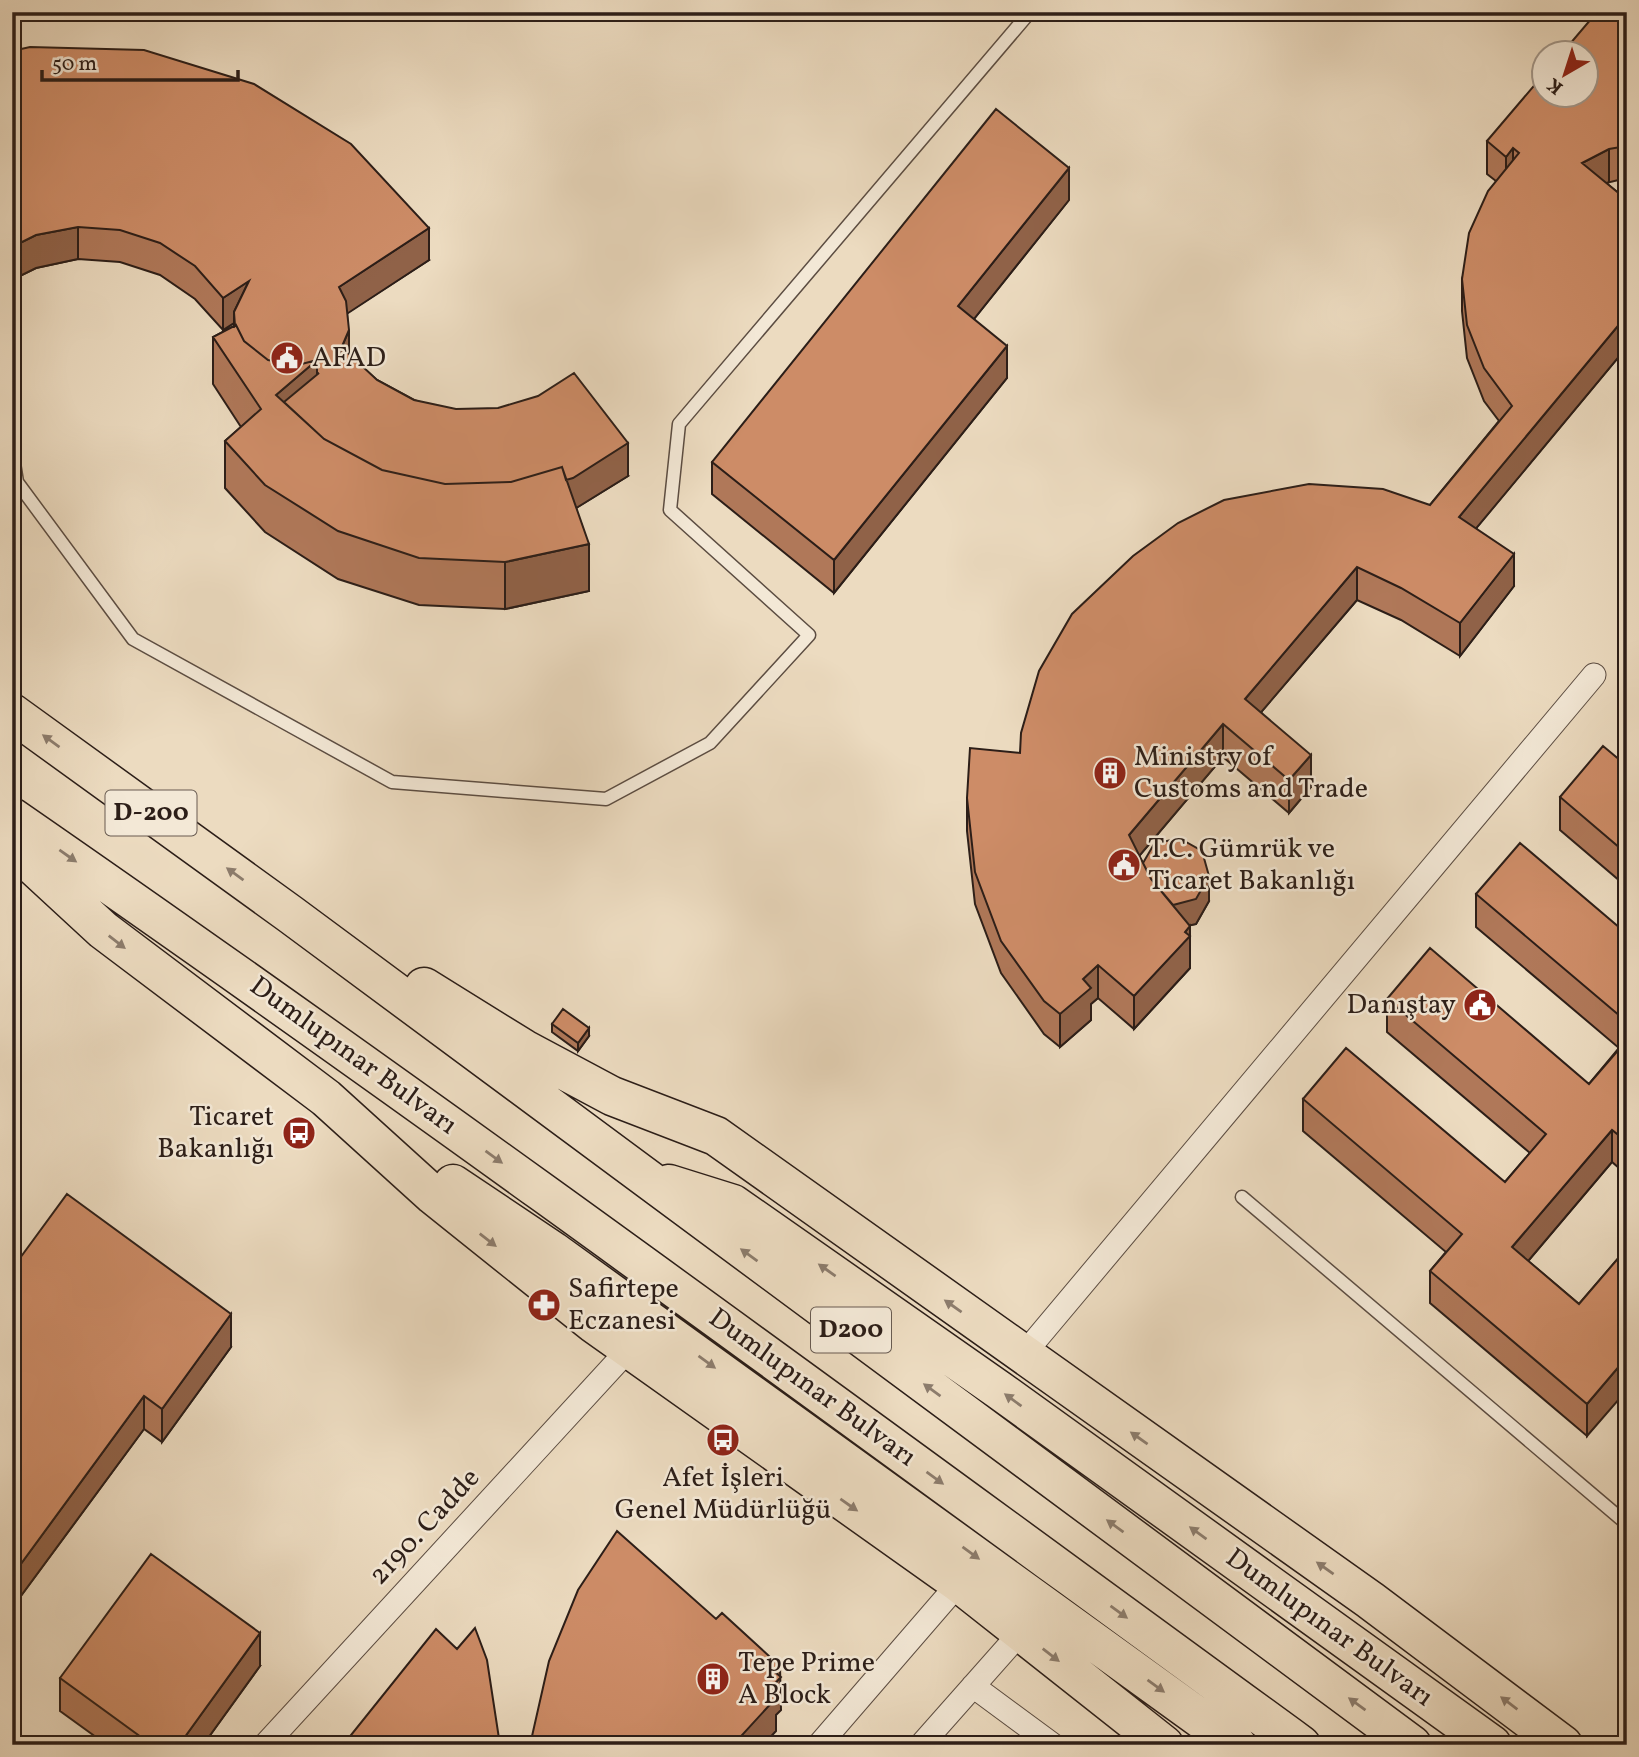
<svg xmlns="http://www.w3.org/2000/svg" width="1639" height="1757" viewBox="0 0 1639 1757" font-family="Vollkorn,serif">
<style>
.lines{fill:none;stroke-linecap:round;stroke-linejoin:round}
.service-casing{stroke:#5c4d42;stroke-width:15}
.minor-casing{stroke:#5c4d42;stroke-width:25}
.trunk-casing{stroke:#2c1e18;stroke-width:41}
.service{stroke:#f3e8d6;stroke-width:12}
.minor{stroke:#f3e8d6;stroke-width:23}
.trunk{stroke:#ecdbc0;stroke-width:38}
.wall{fill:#b07859;stroke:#2c1e18;stroke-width:2}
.shaded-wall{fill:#906248;stroke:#2c1e18;stroke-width:2}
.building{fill:#cd8c67;stroke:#2c1e18;stroke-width:2}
.oneway{fill:#8c7c6c}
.labels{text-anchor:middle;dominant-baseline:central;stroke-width:5;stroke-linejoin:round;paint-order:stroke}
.shield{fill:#f3e8d6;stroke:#685b51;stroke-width:2}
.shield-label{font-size:26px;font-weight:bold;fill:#2c1e18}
.poi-label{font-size:28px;fill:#2c1e18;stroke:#f3e8d6;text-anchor:start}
.street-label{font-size:28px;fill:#2c1e18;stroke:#f3e8d6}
</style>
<rect width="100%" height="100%" fill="#ecdbc0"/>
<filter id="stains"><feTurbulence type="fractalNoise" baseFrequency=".00286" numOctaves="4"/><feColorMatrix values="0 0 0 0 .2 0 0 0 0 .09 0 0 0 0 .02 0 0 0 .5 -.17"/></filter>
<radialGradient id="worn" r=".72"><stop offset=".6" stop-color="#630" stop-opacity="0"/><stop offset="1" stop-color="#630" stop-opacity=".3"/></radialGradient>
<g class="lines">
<defs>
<path id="service" d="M12,451L17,482L133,639L392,782L606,799L710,743L809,635L670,510L679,424L1030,12
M1242,1197L1627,1524"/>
<path id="minor" d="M1023,1355L1594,675
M973,1686L1053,1745
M265,1745L629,1349
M819,1745L959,1583
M921,1745L1021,1632"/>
<path id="trunk" d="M12,713L290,914L1412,1745
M12,817C447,1118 873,1433 1301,1745
M12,846L103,930L326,1098L433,1195L593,1323L959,1583L1164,1745
M424,987L524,1049L612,1096L716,1136L1370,1600L1563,1745
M453,1184L553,1251L1237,1745
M669,1184L733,1204L999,1390L1492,1745"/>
</defs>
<use href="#service" class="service-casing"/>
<use href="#minor" class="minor-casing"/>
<use href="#trunk" class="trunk-casing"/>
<use href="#service" class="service"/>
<use href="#minor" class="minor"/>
<use href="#trunk" class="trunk"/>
</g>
<path class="wall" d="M1627,13V178L1606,183L1627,200V347L1476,528L1514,586L1460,656L1401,620L1357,600L1261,712L1311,787L1289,813L1223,757L1139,856L1143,863L1209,901L1196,924L1190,925V968L1134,1029L1098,998L1091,1004V1020L1060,1047L1044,1034L1001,973L975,904L967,831V798L1020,753L1430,505L1499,421L1484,401L1467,358L1462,311V279L1496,181L1487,174V141Z
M12,51L429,260L347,313L349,355L377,380L414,400L628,476L576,508L589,591L505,609L419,605L338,579L265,532L225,488V441L241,427L213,384V337L234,326V323L223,330L195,299L160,275L120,262L78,259L36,268L12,280Z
M1069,200L974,319L1007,378L834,593L712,494V462Z
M1627,766V887L1560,830V797Z
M1476,894L1627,934V1175L1612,1162L1528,1261L1579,1304L1627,1248L1587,1436L1430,1303V1271L1446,1252L1303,1131V1099L1505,1182L1530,1153L1387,1032V999L1589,1084L1619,1048L1476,927Z
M552,1024L589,1036L578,1051L552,1032Z
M12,1269L231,1347L162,1442L144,1429L12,1608Z
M260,1666L203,1745H107L60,1711V1678Z"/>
<path class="shaded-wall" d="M1513,148V181L1506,190V157Z
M1609,149V182L1582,195V163Z
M1069,168V200L958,339V306Z
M78,227V259L36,268L12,280V247L36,235Z
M429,228V260L339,319V287Z
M249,281L234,312V323L223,330V298Z
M1627,315V347L1459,549V517Z
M349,330V363L337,358Z
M1007,346V378L834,593V560Z
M317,360L319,373L294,426L276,395Z
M628,443V476L573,510L511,497Z
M589,544V591L505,609V562Z
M1514,554V586L1460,656V623Z
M1357,567V600L1245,731V699Z
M1223,724V757L1129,868V835Z
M1311,755V787L1289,813V780Z
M1209,876V901L1196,924L1171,930V906Z
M1190,926V968L1134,1029V996Z
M1098,965V998L1091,1004V1020L1060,1047V1014L1083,979Z
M589,1028V1036L578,1051V1043Z
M1612,1130V1162L1512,1280V1247Z
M231,1314V1347L162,1442V1409Z
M1627,1357V1390L1587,1436V1404Z
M144,1396V1429L12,1608V1576Z
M260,1633V1666L203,1745H179Z
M780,1666L781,1710L776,1715V1731L763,1745H733L768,1691L775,1672Z"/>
<path class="building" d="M1597,12H1625L1627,13V146L1609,149L1582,163L1627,200V315L1459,517L1514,554L1460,623L1401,588L1357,567L1245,699L1311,755L1289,780L1223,724L1129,835L1151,879L1190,926L1185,932L1190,936L1134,996L1098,965L1083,979L1091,988L1060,1014L1044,1001L1001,941L975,872L967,798L970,748L1020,753L1021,733L1039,671L1072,614L1133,556L1178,523L1224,500L1309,484L1383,489L1430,505L1512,406L1484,368L1467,325L1462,279L1469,233L1488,191L1519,153L1513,148L1506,157L1487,141L1544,74V94H1586V52H1563Z
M30,47L144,50L254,84L351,144L429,228L339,287L346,301L349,330L337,358L346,351L377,380L414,400L456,409L498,408L538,396L574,373L628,443L573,478L566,480L562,467L511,482L445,484L382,470L324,439L284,402L319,373L317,374V360L298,365L268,360L244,341L236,325L235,326L234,312L249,281L223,298L195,266L160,243L120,230L78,227L36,235L12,247V51Z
M996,109L1069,168L958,306L1007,346L834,560L712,462Z
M236,325L244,341L268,360L298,365L317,360L276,395L324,439L382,470L445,484L511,482L562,467L589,544L505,562L419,558L338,531L265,485L225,441L261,409L213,337Z
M1603,746L1627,766V854L1560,797Z
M1179,838L1202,851L1209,876L1196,899L1173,905L1151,879L1143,863L1154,844Z
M1520,843L1627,934V1022L1476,894Z
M1430,948L1589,1084L1627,1040V1142L1612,1130L1512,1247L1579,1304L1627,1248V1357L1587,1404L1430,1271L1462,1234L1303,1099L1346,1048L1505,1182L1546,1134L1387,999Z
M563,1009L589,1028L578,1043L552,1024Z
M67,1194L231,1314L162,1409L144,1396L12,1576V1307L16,1302L12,1300V1269Z
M617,1531L716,1619L722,1613L780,1666L775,1672L781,1677L768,1691L776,1698L733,1745H530L549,1661L578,1590Z
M151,1554L260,1633L179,1745H152L60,1678Z
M475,1628L487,1660L500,1745H343L436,1629L457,1649Z"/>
<defs><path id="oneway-solid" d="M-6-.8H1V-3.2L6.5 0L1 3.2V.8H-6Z" transform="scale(1.75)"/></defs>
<g class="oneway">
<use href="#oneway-solid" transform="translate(51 741) rotate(-144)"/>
<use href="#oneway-solid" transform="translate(68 856) rotate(35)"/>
<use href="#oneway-solid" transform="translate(235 874) rotate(-144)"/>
<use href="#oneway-solid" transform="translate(117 942) rotate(38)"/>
<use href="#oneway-solid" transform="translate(494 1157) rotate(36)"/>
<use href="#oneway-solid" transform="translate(488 1240) rotate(38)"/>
<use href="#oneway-solid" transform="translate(749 1255) rotate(-144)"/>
<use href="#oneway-solid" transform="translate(827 1270) rotate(-145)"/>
<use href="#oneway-solid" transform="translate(953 1306) rotate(-145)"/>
<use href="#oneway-solid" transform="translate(707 1362) rotate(36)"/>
<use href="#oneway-solid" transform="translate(932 1390) rotate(-144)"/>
<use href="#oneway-solid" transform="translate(1013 1400) rotate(-144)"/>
<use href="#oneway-solid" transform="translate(1139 1438) rotate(-145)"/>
<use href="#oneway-solid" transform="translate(935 1478) rotate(36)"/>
<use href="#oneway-solid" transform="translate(849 1505) rotate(35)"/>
<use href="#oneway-solid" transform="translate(1115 1526) rotate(-144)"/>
<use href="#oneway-solid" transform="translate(1198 1533) rotate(-144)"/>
<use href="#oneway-solid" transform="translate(971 1553) rotate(36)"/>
<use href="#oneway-solid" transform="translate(1325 1568) rotate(-145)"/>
<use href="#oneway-solid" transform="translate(1119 1612) rotate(36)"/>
<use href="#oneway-solid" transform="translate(1051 1655) rotate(38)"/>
<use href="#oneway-solid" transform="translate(1156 1686) rotate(36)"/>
<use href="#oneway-solid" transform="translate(1509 1703) rotate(-143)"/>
<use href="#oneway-solid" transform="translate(1357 1704) rotate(-144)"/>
</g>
<defs>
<symbol id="civic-disc" viewBox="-11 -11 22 22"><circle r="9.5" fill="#8f2418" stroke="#f3e8d6"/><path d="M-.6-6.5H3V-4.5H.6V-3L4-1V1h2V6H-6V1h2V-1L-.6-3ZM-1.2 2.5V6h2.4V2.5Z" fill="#fff"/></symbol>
<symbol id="building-disc" viewBox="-11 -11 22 22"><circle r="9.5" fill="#8f2418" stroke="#f3e8d6"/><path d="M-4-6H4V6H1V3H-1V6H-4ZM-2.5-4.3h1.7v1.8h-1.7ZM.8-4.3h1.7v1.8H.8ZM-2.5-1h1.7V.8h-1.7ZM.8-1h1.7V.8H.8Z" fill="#fff"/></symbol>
<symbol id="bus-disc" viewBox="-11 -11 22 22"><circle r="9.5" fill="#8f2418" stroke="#f3e8d6"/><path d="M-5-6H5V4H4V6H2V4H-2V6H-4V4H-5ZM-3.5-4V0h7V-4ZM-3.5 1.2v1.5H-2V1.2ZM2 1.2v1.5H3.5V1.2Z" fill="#fff"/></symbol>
<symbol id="pharmacy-disc" viewBox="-11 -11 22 22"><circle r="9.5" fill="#8f2418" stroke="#f3e8d6"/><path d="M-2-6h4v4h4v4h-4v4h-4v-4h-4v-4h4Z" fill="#fff"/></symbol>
</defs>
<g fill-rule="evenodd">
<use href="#civic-disc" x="268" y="339" width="38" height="38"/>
<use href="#building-disc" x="1091" y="754" width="38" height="38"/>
<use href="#civic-disc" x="1105" y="846" width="38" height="38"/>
<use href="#civic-disc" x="1461" y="986" width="38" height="38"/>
<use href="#bus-disc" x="280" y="1114" width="38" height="38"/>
<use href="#pharmacy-disc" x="525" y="1286" width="38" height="38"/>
<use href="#bus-disc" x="704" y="1421" width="38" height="38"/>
<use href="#building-disc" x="694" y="1660" width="38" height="38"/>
</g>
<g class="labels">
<g class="shield">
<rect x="105.5" y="790.5" width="91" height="45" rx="5"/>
<rect x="811" y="1307.5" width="80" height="45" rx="5"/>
</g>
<g class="shield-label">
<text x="151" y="813">D-200</text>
<text x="851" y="1330">D200</text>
</g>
<g class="poi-label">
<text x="312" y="358">AFAD</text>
<text x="1134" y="757">Ministry of<tspan x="1134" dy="32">Customs and Trade</tspan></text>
<text x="1148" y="849">T.C. Gümrük ve<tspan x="1148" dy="32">Ticaret Bakanlığı</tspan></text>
<text x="1456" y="1005" text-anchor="end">Danıştay</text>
<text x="274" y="1117" text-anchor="end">Ticaret<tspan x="274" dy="32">Bakanlığı</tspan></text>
<text x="568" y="1289">Safirtepe<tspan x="568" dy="32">Eczanesi</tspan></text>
<text x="723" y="1478" text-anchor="middle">Afet İşleri<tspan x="723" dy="32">Genel Müdürlüğü</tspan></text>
<text x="738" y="1663">Tepe Prime<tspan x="738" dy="32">A Block</tspan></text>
</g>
<g class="street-label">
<text transform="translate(353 1056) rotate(36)">Dumlupınar Bulvarı</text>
<text transform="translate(812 1388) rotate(36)">Dumlupınar Bulvarı</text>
<text transform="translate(425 1527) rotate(-47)">2190. Cadde</text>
<text transform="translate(1329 1628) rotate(36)">Dumlupınar Bulvarı</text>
</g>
</g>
<rect width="1639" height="1757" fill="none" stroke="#ecdbc0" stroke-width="42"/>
<rect x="14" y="14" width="1611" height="1729" fill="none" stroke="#2c1e18" stroke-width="3.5"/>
<rect x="21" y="21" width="1597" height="1715" fill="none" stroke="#2c1e18" stroke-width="2"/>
<g transform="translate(1565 74) rotate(219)"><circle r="33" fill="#f3e8d6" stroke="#a3978a" stroke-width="2"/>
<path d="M0-5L12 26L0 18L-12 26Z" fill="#8f2418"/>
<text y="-10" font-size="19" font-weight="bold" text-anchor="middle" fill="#2c1e18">K</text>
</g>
<path d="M42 70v10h196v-10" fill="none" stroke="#2c1e18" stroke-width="3.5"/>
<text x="52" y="70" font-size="21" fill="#2c1e18" stroke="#f3e8d6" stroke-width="5" paint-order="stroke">50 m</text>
<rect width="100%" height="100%" filter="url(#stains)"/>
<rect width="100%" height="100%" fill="url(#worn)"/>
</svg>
